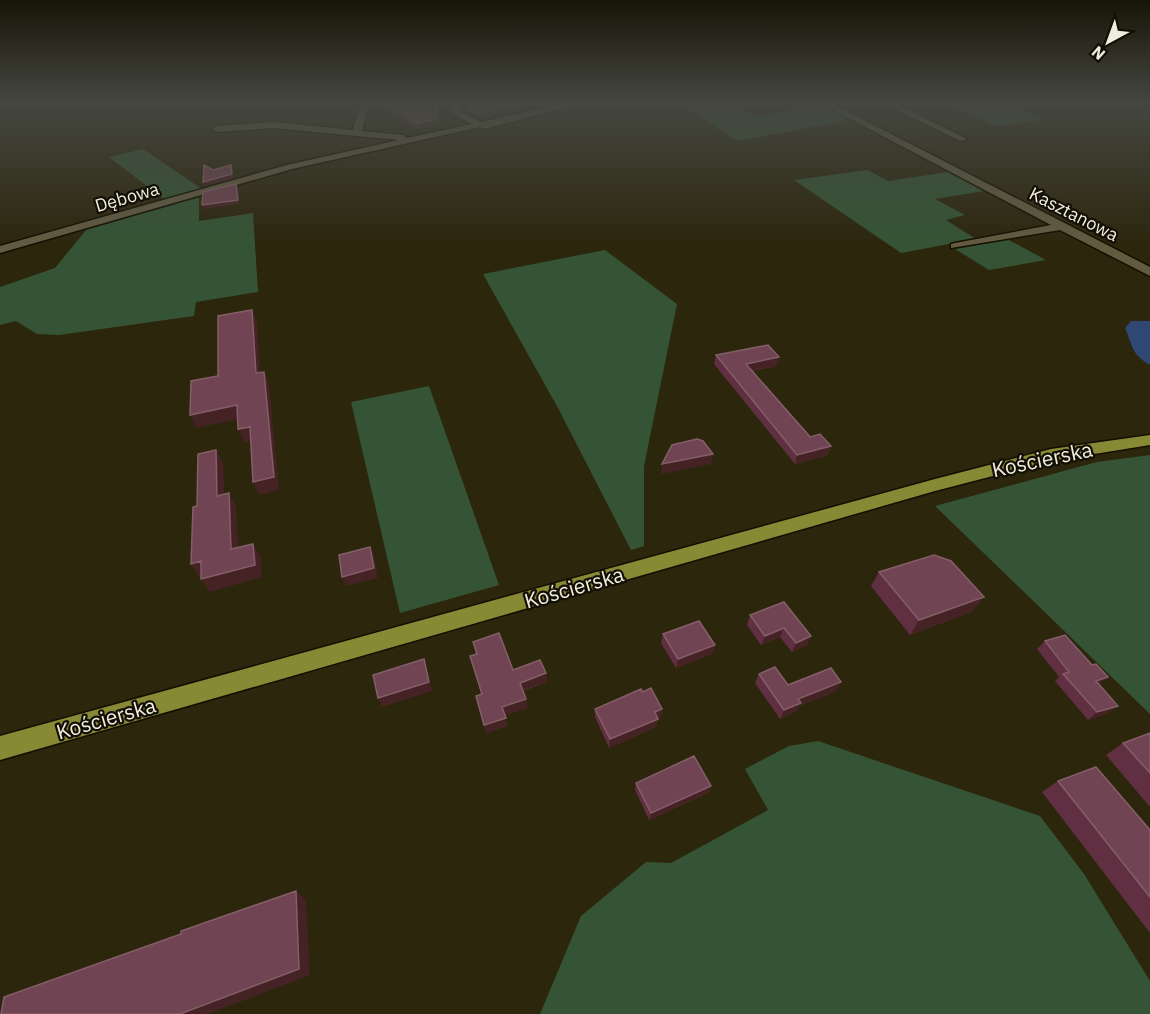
<svg xmlns="http://www.w3.org/2000/svg" width="1150" height="1014" viewBox="0 0 1150 1014" font-family="'IBM Plex Sans',sans-serif">
<style>
.green{fill:#355435}
.water{fill:#2e4773}
.lines{fill:none;stroke-linecap:round;stroke-linejoin:round}
.minor-casing{stroke:#150e00;stroke-width:3}
.major-casing{stroke:#150e00;stroke-width:3}
.minor{fill:#625b41;fill-rule:evenodd}
.major{fill:#888935;fill-rule:evenodd}
.wall{fill:#602f41}
.shaded-wall{fill:#452325}
.building{fill:#704452;stroke:#845e68;stroke-width:1.5}
.labels{text-anchor:middle;dominant-baseline:central;stroke-width:4.5;stroke-linejoin:round;paint-order:stroke}
.far-street-label{font-size:18px;fill:#f1edde;stroke:#120f05}
.street-label{font-size:21px;fill:#f1edde;stroke:#120f05}
</style>
<rect width="100%" height="100%" fill="#2c260d"/>
<path class="green" d="M682,103H753L737,108L754,117L823,106L851,120L737,141Z
M943,103H1003L1043,120L996,126Z
M143,149L202,189L165,200L109,157Z
M868,170L888,181L948,172L984,191L935,199L965,215L946,220L976,239L901,253L794,180Z
M199,196V221L253,213L258,292L196,302L194,316L59,335L37,334L16,321L0,325V287L55,268L87,229Z
M1007,239L1046,260L989,270L955,249Z
M605,250L677,304L644,466V546L631,550L558,408L483,274Z
M429,386L499,585L400,613L351,402Z
M1150,455V714L935,506L1097,462Z
M818,741L1040,816L1084,874L1150,981V1014H540L581,916L646,862L671,863L768,810L745,769L789,746Z"/>
<path class="water" d="M1131,321H1150V365C1131,354 1133,346 1125,328Z"/>
<g class="lines">
<defs>
<path id="minor" d="M360,103H368L362,131L403,135L407,138L472,124L451,113L450,103H458V110L481,122L566,103H583L484,129L480,127L292,169L0,253V246L287,165L399,140L273,128L216,132L212,129L216,126L273,122L353,130Z
M820,103H831L1150,267V276L1060,230L951,248V244L955,243L1051,225Z
M883,103H894L967,139L960,141Z"/>
<path id="major" d="M1150,435V445L1051,461L935,491L0,760V736L935,479L1051,449Z"/>
</defs>
<use href="#minor" class="minor-casing"/>
<use href="#major" class="major-casing"/>
<use href="#minor" class="minor"/>
<use href="#major" class="major"/>
</g>
<path class="wall" d="M379,103L437,104L438,125L419,129Z
M466,103L529,107L483,117L467,112Z
M637,103H675L650,109Z
M716,355L777,366L752,371L828,455L795,464L714,364Z
M879,572L973,611L910,635L871,586Z
M750,615L811,636L807,645L792,652L780,637L761,645L747,625Z
M663,634L715,645L712,654L676,668L661,643Z
M1045,641L1099,684L1108,713L1088,720L1055,681L1059,677L1037,649Z
M473,642L513,670L546,673L547,682L523,691L526,699L527,708L505,715L507,726L486,733L476,696L482,694L470,656L476,654Z
M759,674L788,685L836,691L799,706L796,711L780,719L755,683Z
M643,692L662,709L661,717L658,719L656,727L609,748L595,717V709Z
M1150,733V807L1106,755L1123,743Z
M1058,781L1150,830V933L1042,792Z
M636,783L711,786L708,793L649,820L635,790Z"/>
<path class="shaded-wall" d="M524,103H529V107L483,117L482,112Z
M651,103H675L650,109V104Z
M437,104L438,125L419,129L418,123Z
M231,165L234,178L205,186L203,182Z
M236,184L238,188L239,204L204,209L202,205Z
M252,310L257,322L261,386L256,373Z
M779,357L777,366L744,372L746,364Z
M264,372L269,384L279,490L259,495L253,482Z
M237,405L243,418L197,428L190,415Z
M250,427L256,440L244,442L238,429Z
M831,446L828,455L795,464L797,455Z
M216,450L223,463L225,509L217,496Z
M713,454L711,464L661,474L662,464Z
M229,493L236,506L239,562L231,549Z
M253,544L261,557L262,577L210,592L201,579Z
M370,547L374,556L378,578L346,586L342,577Z
M201,561L209,574L200,577L191,564Z
M984,597L973,611L910,635L919,620Z
M784,628L780,637L761,645L765,636Z
M811,636L807,645L792,652L796,643Z
M715,645L712,654L676,668L678,659Z
M424,659L432,691L382,707L378,698Z
M546,673L547,682L521,691L520,683Z
M1108,677L1099,685L1096,681Z
M841,682L836,691L799,706L796,711L780,719L784,710L798,699Z
M526,699L527,708L504,715L502,707Z
M1118,706L1108,713L1088,720L1097,712Z
M662,709L661,717L658,719L656,727L609,748L610,739L655,712Z
M506,718L507,726L486,733L484,725Z
M711,786L708,793L649,820L651,813Z
M296,891L306,900L310,975L208,1014H180Z"/>
<path class="building" d="M386,103L437,104V119L418,123Z
M466,103H524L482,112L467,107Z
M204,165L213,170L231,165L232,174L203,182Z
M236,184L238,200L202,205L203,192Z
M252,310L256,373L264,372L274,477L253,482L250,427L238,429L237,405L190,415L191,381L218,376V316Z
M768,345L779,357L746,364L810,437L820,434L831,446L797,455L716,355Z
M697,439L703,441L713,454L662,464L672,445Z
M216,450L217,496L229,493L231,549L253,544L255,565L201,579V561L191,564L193,507L197,506L198,454Z
M370,547L374,568L342,577L339,555Z
M934,555L951,561L984,597L919,620L879,572Z
M784,602L811,636L796,643L784,628L765,636L750,615Z
M699,621L715,645L678,659L663,634Z
M499,633L513,670L540,660L546,673L520,683L526,699L502,707L506,718L484,725L476,696L482,694L470,656L477,654L473,642Z
M1065,635L1092,665L1096,664L1108,677L1096,681L1118,706L1097,712L1063,674L1069,672L1045,641Z
M424,659L429,682L378,698L373,675Z
M775,667L788,685L831,668L841,682L798,699L801,703L784,710L759,674Z
M651,688L662,709L655,712L658,719L610,739L595,709L641,689L643,692Z
M1150,733V773L1123,743Z
M694,756L711,786L651,813L636,783Z
M1096,767L1150,830V897L1058,781Z
M296,891L299,969L180,1014H1L4,997L181,934V931Z"/>
<linearGradient id="sky" x2="0" y2="1"><stop stop-color="#181507"/><stop offset="0.42" stop-color="#454740"/><stop offset="1" stop-color="#454740" stop-opacity="0"/></linearGradient>
<rect width="1150" height="245" fill="url(#sky)"/>
<g class="labels">
<g class="far-street-label">
<text transform="translate(127 197) rotate(-16)">Dębowa</text>
<text transform="translate(1074 214) rotate(27)">Kasztanowa</text>
</g>
<g class="street-label">
<text transform="translate(1042 459) rotate(-12)">Kościerska</text>
<text transform="translate(574 587) rotate(-16)">Kościerska</text>
<text transform="translate(106 718) rotate(-16)">Kościerska</text>
</g>
</g>
<g transform="translate(1108 42) rotate(221)" stroke="#120f05" stroke-width="4.5" paint-order="stroke">
<path d="M0-4.5L10 22L0 15L-10 22Z" fill="#f1edde"/>
<text y="-9" font-size="16" font-weight="bold" text-anchor="middle" fill="#f1edde">N</text>
</g>
</svg>
